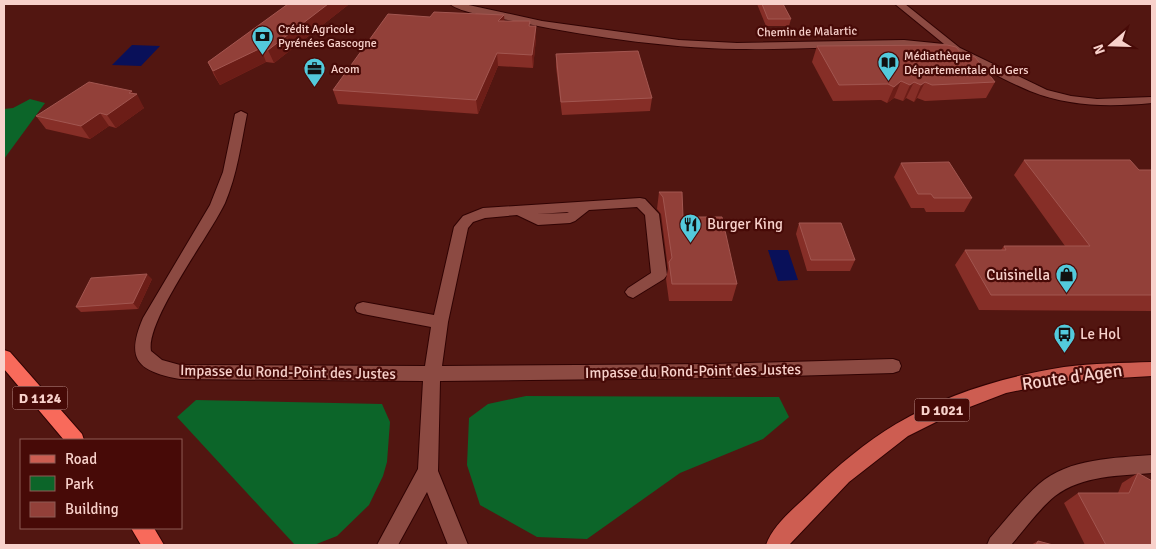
<svg xmlns="http://www.w3.org/2000/svg" width="1156" height="549" viewBox="0 0 1156 549" font-family="Signika,sans-serif">
<style>
.green{fill:#0c6529}
.water{fill:#091059}
.lines{fill:none;stroke-linecap:round;stroke-linejoin:round}
.minor-casing{stroke:#300303;stroke-width:2}
.major-casing{stroke:#300303;stroke-width:2}
.highway-casing{stroke:#300303;stroke-width:2}
.minor{fill:#8c4a42;fill-rule:evenodd}
.major{fill:#cd5d51;fill-rule:evenodd}
.highway{fill:#f86a5b;fill-rule:evenodd}
.wall{fill:#862e27}
.shaded-wall{fill:#6c1d17}
.building{fill:#924039;stroke:#a25650}
.labels{text-anchor:middle;dominant-baseline:central;stroke-width:4.5;stroke-linejoin:round;paint-order:stroke}
.far-poi-label{font-size:12px;fill:#f8d1cb;stroke:#470a07;text-anchor:start}
.far-street-label{font-size:12px;fill:#f8d1cb;stroke:#470a07}
.shield{fill:#470a07;stroke:#c39590;stroke-width:1}
.shield-label{font-size:14px;font-weight:bold;fill:#f8d1cb}
.poi-label{font-size:15px;fill:#f8d1cb;stroke:#470a07;text-anchor:start}
.street-label{font-size:15px;fill:#f8d1cb;stroke:#470a07}
.near-street-label{font-size:18px;fill:#f8d1cb;stroke:#470a07}
</style>
<rect width="100%" height="100%" fill="#521611"/>
<path class="green" d="M30,99L45,103L4,159V109L13,108Z
M526,396L779,397L789,417L763,439L680,473L587,539L537,537L480,505L467,465L469,418L488,404Z
M196,400L382,404L390,422L387,462L383,476L369,505L337,536L314,545H295L177,417Z"/>
<path class="water" d="M132,45L160,46L141,66L112,65Z
M768,250H788L798,280L778,281Z"/>
<g class="lines">
<defs>
<path id="minor" d="M450,4H464L542,21L679,40L737,43L904,40L944,44L895,4H905L960,48L1047,90L1071,96L1097,99L1152,97V103C1110,107 1070,107 1030,91C981,71 960,47 903,46C848,46 792,50 737,49C663,48 580,35 508,20C493,17 461,13 450,4Z
M241,111L247,114C241,144 237,175 225,203C210,235 145,321 151,351L162,360L180,365L425,366L431,327L363,314L357,312L355,308L357,304L363,302L434,315L454,227L463,216L483,208L640,198L645,199L659,214L667,275L664,279L633,298L628,296L625,292L628,288L651,273L645,215L637,207L589,210L575,221L570,223L538,225L517,215L485,218L473,222L468,228L448,322L442,366L715,364L893,359L899,361L901,366L899,371L893,373L715,378L440,381L438,471L468,545H448L427,492L398,545H377L418,469L423,381L180,379C138,371 125,360 143,318L210,205L223,172L235,114ZM569,212L567,213L537,214Z
M1152,455V473C1119,476 1083,475 1055,496C1040,508 1024,530 1011,545H987L990,538C1006,520 1021,500 1039,484C1069,458 1115,458 1152,455Z"/>
<path id="major" d="M1152,362V376L1066,381L1006,393L954,413L908,436L849,482L789,545H766C773,524 797,506 812,491C837,466 866,442 896,424C946,394 1007,376 1064,367C1093,363 1123,363 1152,362Z"/>
<path id="highway" d="M4,350L10,352L82,434L84,440H64L4,369Z
M131,528H154L164,545H141Z"/>
</defs>
<use href="#minor" class="minor-casing"/>
<use href="#major" class="major-casing"/>
<use href="#highway" class="highway-casing"/>
<use href="#minor" class="minor"/>
<use href="#major" class="major"/>
<use href="#highway" class="highway"/>
</g>
<path class="wall" d="M288,4H347L348,5L274,63L266,62L220,85L214,75L208,62Z
M757,4H783L791,19L789,26H766Z
M504,15V21L530,26H536V38L533,68L498,66L478,114L338,104L333,90L430,17Z
M817,46L962,54L995,82L986,98L925,101L917,98L914,102L906,98L903,101L894,98L887,103L881,100L833,101L812,62Z
M556,54L652,98L650,111L562,115L556,67Z
M134,94L144,108L116,128L109,126L90,139L46,129L36,116Z
M1024,160L1139,170H1152V311L979,310L955,265L965,250H1001L1004,246H1065L1014,175Z
M901,163L972,198L964,212H926L924,208H911L894,177Z
M659,192L683,217L737,284L732,301H669L666,279L668,269L661,214L657,209Z
M799,223L855,260L850,271H807L796,234Z
M152,279L138,309L81,312L76,307Z
M1138,473L1152,545H1085L1064,503L1078,493H1118L1122,483Z
M1038,541L1053,545H1031Z"/>
<path class="shaded-wall" d="M328,4H347L348,5L274,63L268,50Z
M504,15L505,28L498,21Z
M536,26V38L533,68L532,55Z
M261,48L266,62L220,85L213,71Z
M497,53L498,66L478,114L476,100Z
M901,81L894,98L887,103L894,87Z
M914,82L906,98L903,101L910,85Z
M925,82L917,98L914,102L921,85Z
M132,91L135,95L137,94L144,108L116,128L107,115L129,93Z
M100,113L109,126L90,139L81,126Z
M147,274L152,279L138,309L133,303Z"/>
<path class="building" d="M288,4H328L268,50L261,48L213,71L208,62Z
M762,4H783L791,19H768Z
M434,12L504,15L498,21H530L529,26H536L532,55L497,53L476,100L333,90L388,14L430,17Z
M947,45L956,47L962,54L975,57L995,82L932,85L925,82L921,85L914,82L910,85L901,81L894,87L888,84L839,85L817,46Z
M638,51L652,98L561,102L556,54Z
M89,82L132,91L129,93L137,94L107,115L100,113L81,126L36,116Z
M1024,160H1130L1139,170H1152V295H991L965,250H1006L1004,246H1090Z
M949,162L972,198H934L931,194H918L901,163Z
M659,192H682L683,217H722L737,284H672L669,262L672,258L663,197Z
M799,223H841L855,260H811Z
M147,274L133,303L76,307L91,278Z
M1138,473L1152,481V545H1106L1078,493H1129Z
M1038,541L1053,545H1036Z"/>
<defs>
<symbol id="bank-pin" viewBox="-11 -11 22 30"><path d="M0 17L-7.5 6A9.5 9.5 0 1 1 7.5 6Z" fill="#53cadc" stroke="#470a07"/><path d="M-6-4H6V4H-6ZM0-2.3a2.3 2.3 0 1 0 0 4.6a2.3 2.3 0 1 0 0-4.6Z" fill="#111"/></symbol>
<symbol id="library-pin" viewBox="-11 -11 22 30"><path d="M0 17L-7.5 6A9.5 9.5 0 1 1 7.5 6Z" fill="#53cadc" stroke="#470a07"/><path d="M-6-4Q-3-5.5-.7-3.5V5Q-3 3-6 4ZM6-4Q3-5.5 .7-3.5V5Q3 3 6 4Z" fill="#111"/></symbol>
<symbol id="office-pin" viewBox="-11 -11 22 30"><path d="M0 17L-7.5 6A9.5 9.5 0 1 1 7.5 6Z" fill="#53cadc" stroke="#470a07"/><path d="M-6-3h4V-5.5h4V-3h4V5H-6ZM-1-4.5V-3h2v-1.5ZM-6 0V1H6V0Z" fill="#111"/></symbol>
<symbol id="restaurant-pin" viewBox="-11 -11 22 30"><path d="M0 17L-7.5 6A9.5 9.5 0 1 1 7.5 6Z" fill="#53cadc" stroke="#470a07"/><path d="M-5-6h1v4h1v-4h1v4h1v-4h1v5L-1.5 .5V6h-2V.5L-5-1ZM5-6V6H3V1.5H1.5Q1.5-4 5-6Z" fill="#111"/></symbol>
<symbol id="shop-pin" viewBox="-11 -11 22 30"><path d="M0 17L-7.5 6A9.5 9.5 0 1 1 7.5 6Z" fill="#53cadc" stroke="#470a07"/><path d="M-5-2.5h2.3a2.7 3.5 0 0 1 5.4 0H5L5.5 6h-11ZM-1.5-2.5h3a1.5 2.3 0 0 0-3 0Z" fill="#111"/></symbol>
<symbol id="bus-pin" viewBox="-11 -11 22 30"><path d="M0 17L-7.5 6A9.5 9.5 0 1 1 7.5 6Z" fill="#53cadc" stroke="#470a07"/><path d="M-5-6H5V4H4V6H2V4H-2V6H-4V4H-5ZM-3.5-4V0h7V-4ZM-3.5 1.2v1.5H-2V1.2ZM2 1.2v1.5H3.5V1.2Z" fill="#111"/></symbol>
</defs>
<g fill-rule="evenodd">
<use href="#bank-pin" x="250" y="24" width="25" height="34"/>
<use href="#library-pin" x="876" y="50" width="25" height="34"/>
<use href="#office-pin" x="302" y="56" width="25" height="34"/>
<use href="#restaurant-pin" x="678" y="212" width="25" height="34"/>
<use href="#shop-pin" x="1054" y="262" width="25" height="34"/>
<use href="#bus-pin" x="1052" y="322" width="25" height="34"/>
</g>
<g class="labels">
<g class="far-poi-label">
<text x="278" y="29">Crédit Agricole<tspan x="278" dy="14">Pyrénées Gascogne</tspan></text>
<text x="904" y="56">Médiathèque<tspan x="904" dy="14">Départementale du Gers</tspan></text>
<text x="331" y="69">Acom</text>
</g>
<g class="far-street-label">
<text transform="translate(807 32) rotate(-1)">Chemin de Malartic</text>
</g>
<g class="shield">
<rect x="12.5" y="386.5" width="55" height="23" rx="4"/>
<rect x="914.5" y="398.5" width="55" height="23" rx="4"/>
</g>
<g class="shield-label">
<text x="40" y="398">D 1124</text>
<text x="942" y="410">D 1021</text>
</g>
<g class="poi-label">
<text x="707" y="224">Burger King</text>
<text x="1050" y="275" text-anchor="end">Cuisinella</text>
<text x="1080" y="334">Le Hol</text>
</g>
<g class="street-label">
<text transform="translate(693 371) rotate(-1)">Impasse du Rond-Point des Justes</text>
<text transform="translate(288 372) rotate(1)">Impasse du Rond-Point des Justes</text>
</g>
<g class="near-street-label">
<text transform="translate(1072 377) rotate(-8)">Route d'Agen</text>
</g>
</g>
<rect width="1156" height="549" fill="none" stroke="#f8d1cb" stroke-width="10"/>
<rect x="20" y="439" width="162" height="90" fill="#470a07" stroke="#8e5a55"/>
<rect x="30" y="455" width="25" height="8" fill="#cd5d51" stroke="#8e5a55"/>
<text x="65" y="464" font-size="15" fill="#f8d1cb">Road</text>
<rect x="30" y="476" width="25" height="15" fill="#0c6529" stroke="#8e5a55"/>
<text x="65" y="489" font-size="15" fill="#f8d1cb">Park</text>
<rect x="30" y="502" width="25" height="15" fill="#924039" stroke="#8e5a55"/>
<text x="65" y="514" font-size="15" fill="#f8d1cb">Building</text>
<g transform="translate(1111 45) rotate(250)" stroke="#470a07" stroke-width="4" paint-order="stroke">
<path d="M0-4L9 19L0 12L-9 19Z" fill="#f8d1cb"/>
<text y="-8" font-size="14" font-weight="bold" text-anchor="middle" fill="#f8d1cb">N</text>
</g>
</svg>
